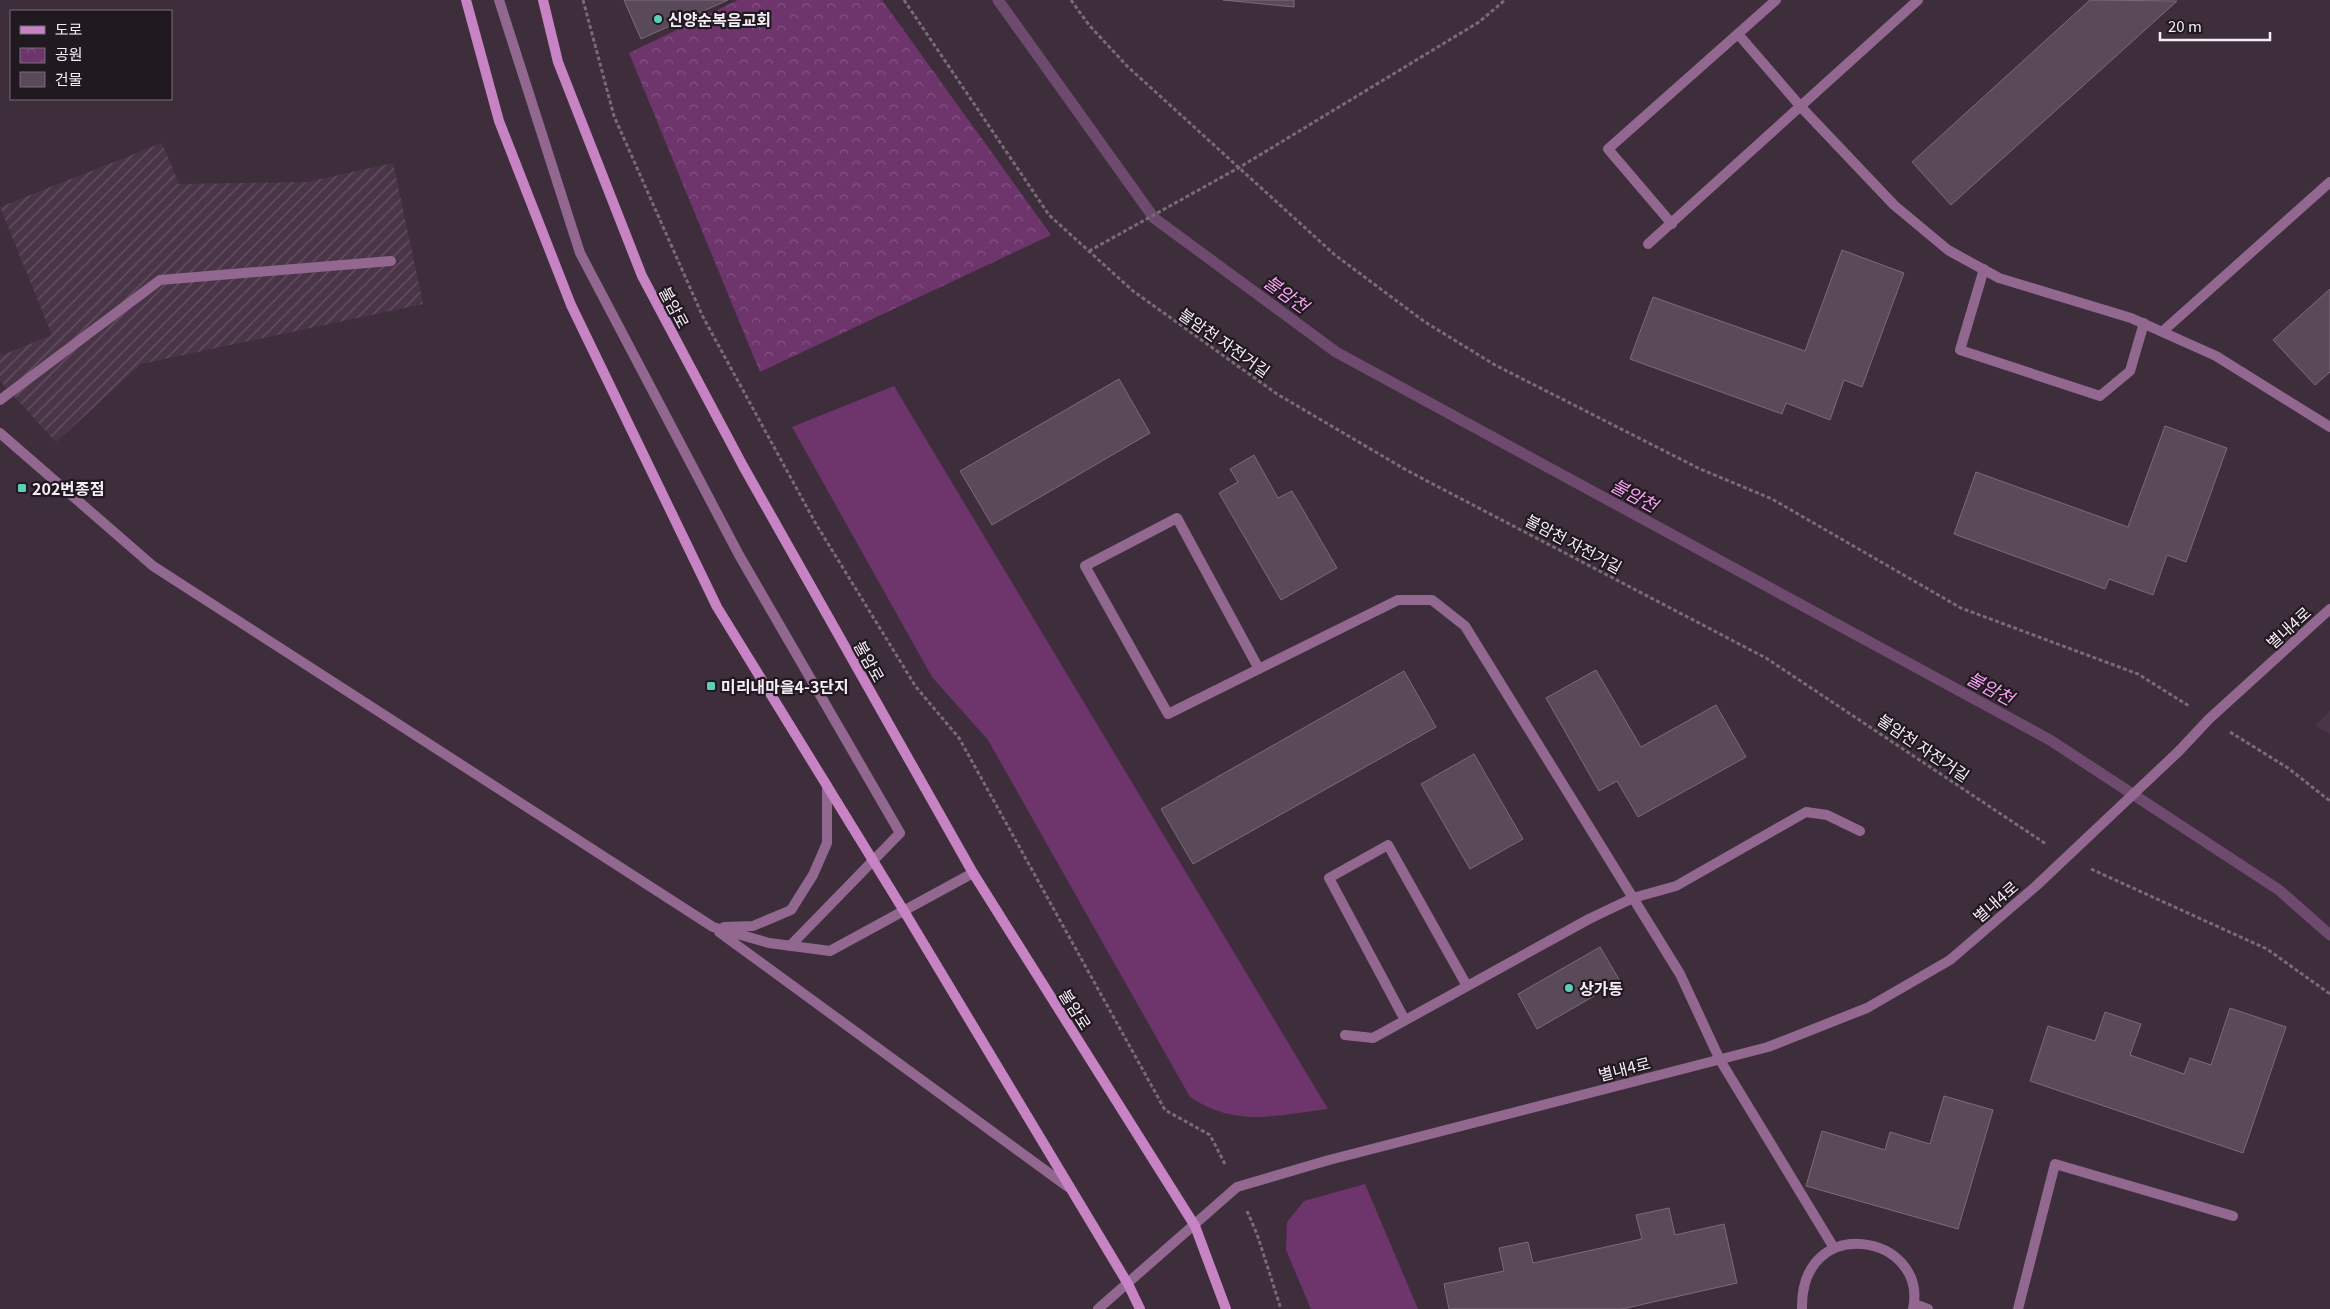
<svg xmlns="http://www.w3.org/2000/svg" width="2330" height="1309" viewBox="0 0 2330 1309" font-family="Georgia,'Noto Sans KR',serif">
<style>
.built{fill:#4a3548}
.industrial{fill:url(#industrial-furrows)}
.grass{fill:#6e346c}
.park{fill:url(#park-crowns)}
.lines{fill:none;stroke-linecap:round;stroke-linejoin:round}
.stream{stroke:#6e4b6e;stroke-width:11}
.building{fill:#5a4a59;stroke:#7c6a7b}
.path{stroke:#786a76;stroke-width:3;stroke-dasharray:4 2.5;stroke-linecap:butt}
.lane{stroke:#936890;stroke-width:10}
.street{stroke:#936890;stroke-width:10}
.secondary{stroke:#c883c5;stroke-width:10}
.poi-dot{fill:#5eceb8;stroke:#201920;stroke-width:2}
.labels{text-anchor:middle;dominant-baseline:central;stroke-width:4.5;stroke-linejoin:round;paint-order:stroke}
.poi-label{font-size:16px;font-weight:bold;fill:#f7edf6;stroke:#201920;text-anchor:start}
.street-label{font-size:16px;fill:#f7edf6;stroke:#201920}
.water-label{font-size:18px;font-style:italic;fill:#f9a1f4;stroke:#201920}
</style>
<defs>
<pattern id="industrial-furrows" width="10" height="10" patternUnits="userSpaceOnUse" patternTransform="scale(1.25)"><rect width="10" height="10" fill="#4a3548"/><path d="M-1 1l2-2M0 10L10 0M9 11l2-2" fill="none" stroke="#655363"/></pattern>
<pattern id="park-crowns" width="20" height="18" patternUnits="userSpaceOnUse" patternTransform="scale(1.25)"><rect width="20" height="18" fill="#6e346c"/><path d="M2 6a3 3 0 1 1 6 0M12 15a3 3 0 1 1 6 0" fill="none" stroke="#835282"/></pattern>
</defs>
<rect width="100%" height="100%" fill="#3e2e3c"/>
<path class="built" d="M2330,711V734L2315,726Z"/>
<path class="industrial" d="M162,143L179,184L307,182L393,163L423,304L141,364L56,442L0,381V356L52,335L0,207Z"/>
<path class="grass" d="M894,386L1328,1109C1277,1115 1236,1128 1190,1097L988,740L932,677L792,427Z
M1365,1184L1418,1309H1311L1286,1250L1287,1222L1304,1201Z"/>
<path class="park" d="M738,0H882L1051,235L760,372L629,53Z"/>
<g class="lines">
<path class="stream" d="M998,0L1154,218L1336,352L2050,740L2279,890L2330,935"/>
</g>
<path class="building" d="M624,0H728L641,39Z
M1223,0H1294V7Z
M2090,0L2177,1L1951,205L1912,162Z
M1842,250L1904,273L1862,387L1844,380L1830,420L1786,403L1782,414L1630,359L1653,297L1805,351Z
M2330,289V372L2315,385L2273,340Z
M1119,379L1150,433L992,525L960,471Z
M2165,426L2227,448L2186,562L2167,555L2153,595L2109,579L2105,589L1954,534L1976,472L2128,527Z
M1254,455L1278,498L1292,491L1337,568L1281,600L1219,493L1238,482L1230,469Z
M1596,670L1641,747L1716,705L1746,757L1638,817L1617,781L1599,791L1546,698Z
M1404,671L1436,727L1193,864L1161,809Z
M1474,754L1523,839L1470,869L1421,784Z
M1600,947L1620,981L1537,1029L1518,994Z
M2230,1008L2286,1027L2243,1153L2030,1081L2048,1026L2095,1041L2105,1012L2141,1024L2130,1055L2184,1074L2190,1058L2211,1065Z
M1944,1096L1993,1110L1958,1229L1806,1186L1822,1131L1885,1150L1890,1132L1930,1144Z
M1669,1208L1675,1235L1724,1224L1737,1283L1622,1309H1449L1444,1284L1504,1271L1499,1248L1528,1242L1533,1263L1642,1239L1636,1215Z"/>
<g class="lines">
<path class="path" d="M583,0L614,116L703,317L816,524L916,687L959,738L1165,1110L1210,1135L1226,1166
M904,0L1049,215L1133,291L1277,394L1408,471L1766,658L2046,844
M1071,0L1089,25L1127,66L1335,255L1425,322L1495,365L1698,468L1772,499L1961,608L2138,674L2189,706
M1089,251L1240,167L1479,22L1505,0
M2230,732L2288,768L2330,801
M2091,869L2267,949L2330,994
M1247,1211L1257,1234L1281,1309"/>
<path class="lane" d="M499,0L580,253L739,555L900,833L790,946
M1738,34L1801,107L1894,205L1948,250L1999,278L2131,318L2216,356L2330,427
M1672,224L1608,149L1776,0
M1648,244L1918,0
M1984,269L1960,350L2100,396L2130,371L2144,323
M2162,332L2330,182
M0,400L160,280L391,261
M1259,669L1177,518L1085,566L1168,714L1398,600H1432L1465,626L1680,974L1720,1060L1834,1248
M1405,1020L1329,878L1388,845L1467,986
M1345,1035L1373,1038L1589,919L1633,898L1676,886L1806,812L1827,815L1860,831
M1914,1304L1928,1309
M1802,1309C1800,1211 1929,1234 1913,1309
M2018,1309L2055,1164L2233,1216"/>
<path class="street" d="M0,433L153,566L713,927L769,943L830,951L973,873
M724,927L753,926L791,910L813,875L827,843V786
M719,932L1068,1187
M1098,1309L1237,1187L1329,1160L1768,1047L1867,1008L1950,960L2036,886L2179,751L2209,719L2330,609"/>
<path class="secondary" d="M466,0L499,121L571,305L717,607L904,911L1128,1284L1140,1309
M543,0L558,62L642,276L743,466L973,873L1195,1226L1226,1309"/>
</g>
<g class="poi-dot">
<circle cx="658" cy="19" r="5"/>
<rect x="17" y="483" width="10" height="10" rx="2.5"/>
<rect x="706" y="681" width="10" height="10" rx="2.5"/>
<circle cx="1569" cy="988" r="5"/>
</g>
<g class="labels">
<g class="poi-label">
<text x="668" y="19">신양순복음교회</text>
<text x="32" y="488">202번종점</text>
<text x="721" y="686">미리내마을4-3단지</text>
<text x="1579" y="988">상가동</text>
</g>
<g class="street-label">
<text transform="translate(675 307) rotate(62)">불암로</text>
<text transform="translate(1225 342) rotate(35)">불암천 자전거길</text>
<text transform="translate(1574 543) rotate(28)">불암천 자전거길</text>
<text transform="translate(2288 627) rotate(-42)">별내4로</text>
<text transform="translate(870 661) rotate(61)">불암로</text>
<text transform="translate(1924 747) rotate(34)">불암천 자전거길</text>
<text transform="translate(1995 901) rotate(-41)">별내4로</text>
<text transform="translate(1076 1009) rotate(58)">불암로</text>
<text transform="translate(1624 1068) rotate(-14)">별내4로</text>
</g>
<g class="water-label">
<text transform="translate(1287 293) rotate(36)">불암천</text>
<text transform="translate(1635 494) rotate(28)">불암천</text>
<text transform="translate(1991 687) rotate(28)">불암천</text>
</g>
</g>
<rect x="10" y="10" width="162" height="90" fill="#201920" stroke="#766e76"/>
<rect x="20" y="26" width="25" height="8" fill="#c883c5" stroke="#766e76"/>
<text x="55" y="35" font-size="15" fill="#f7edf6">도로</text>
<rect x="20" y="48" width="25" height="15" fill="url(#park-crowns)" stroke="#766e76"/>
<text x="55" y="60" font-size="15" fill="#f7edf6">공원</text>
<rect x="20" y="72" width="25" height="15" fill="#5a4a59" stroke="#766e76"/>
<text x="55" y="85" font-size="15" fill="#f7edf6">건물</text>
<path d="M2160 32v8h110v-8" fill="none" stroke="#f7edf6" stroke-width="2.5"/>
<text x="2168" y="32" font-size="15" fill="#f7edf6" stroke="#201920" stroke-width="4" paint-order="stroke">20 m</text>
</svg>
